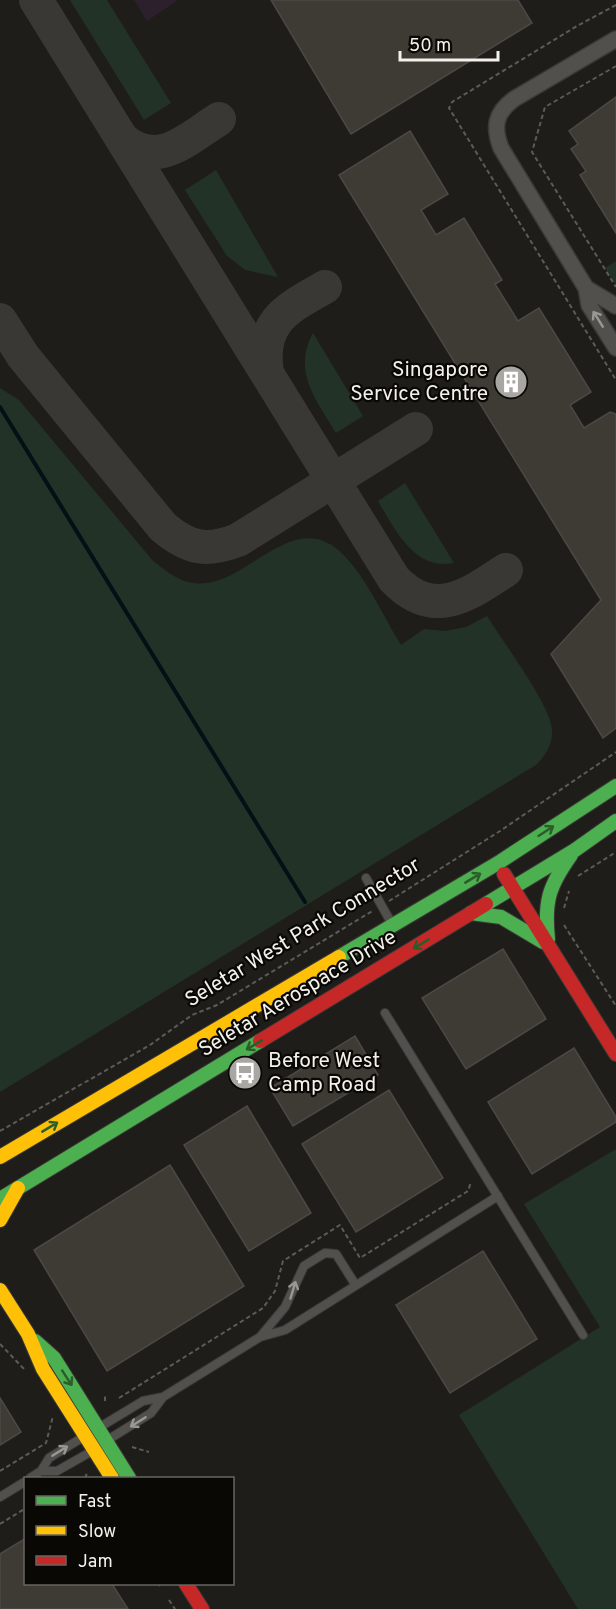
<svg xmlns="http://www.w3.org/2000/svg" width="616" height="1609" viewBox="0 0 616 1609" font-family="Overpass,sans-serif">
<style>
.commercial{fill:#2b202b}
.green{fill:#223226}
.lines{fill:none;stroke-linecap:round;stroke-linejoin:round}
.stream{stroke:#031117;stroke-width:4}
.taxiway{stroke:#3a3835;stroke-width:34}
.building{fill:#3e3b35;stroke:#4a4945;stroke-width:1.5}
.lane-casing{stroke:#3a3937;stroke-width:10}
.street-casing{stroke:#3a3937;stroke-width:18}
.fast-casing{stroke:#3a3937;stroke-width:16}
.slow-casing{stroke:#3a3937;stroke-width:16}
.jam-casing{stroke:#3a3937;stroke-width:16}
.path{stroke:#5d5b58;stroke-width:2;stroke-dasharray:4.5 3;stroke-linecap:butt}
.lane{stroke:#51504d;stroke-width:8}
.street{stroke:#51504d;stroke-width:15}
.fast{stroke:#4caf50;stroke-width:14}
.slow{stroke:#ffc107;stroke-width:14}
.jam{stroke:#c62828;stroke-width:14}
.oneway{stroke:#9a9894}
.oneway2{stroke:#2b5c2a}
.labels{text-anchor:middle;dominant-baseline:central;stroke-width:4.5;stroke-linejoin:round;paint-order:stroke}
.poi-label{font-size:21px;fill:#f3f1eb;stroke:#0a0805;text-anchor:end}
.street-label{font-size:21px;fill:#f3f1eb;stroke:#0a0805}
</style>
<rect width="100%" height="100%" fill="#1f1d19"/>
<path class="commercial" d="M134,0H178L147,21Z"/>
<path class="green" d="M70,0H107L171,103L144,120Z
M216,170L278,277L245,270L227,256L185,190Z
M616,261V285L605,268Z
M313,333L363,416L336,433C316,400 292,371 313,333Z
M0,388L19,400L153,561C165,570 178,581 193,583C243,591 288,510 337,549C363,570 383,616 401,645L424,629L445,631L466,627L487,616C502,640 546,700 551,724C555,741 547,754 536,765L0,1092Z
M405,483L454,563C414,571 395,529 378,501Z
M616,1149V1609H578L459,1415L600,1327L524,1204Z"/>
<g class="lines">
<path class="stream" d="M0,407L305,902"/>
<path class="taxiway" d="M36,0L394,579C433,620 467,596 506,570
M122,139C158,170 187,139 219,119
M0,320L23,356L163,527C189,549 207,552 238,540L416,429
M267,373C259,322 286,309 325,287"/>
</g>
<path class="building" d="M271,0H518L532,23L351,134Z
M616,97V233L580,175L586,171L571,149L578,144L569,131Z
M410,131L448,194L421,210L436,235L464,218L502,280L495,284L518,321L539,308L591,392L570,405L584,428L610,412L616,414V728L603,738L551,654L601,600L339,175Z
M503,949L546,1019L466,1069L422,998Z
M355,1036L378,1075L293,1126L270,1088Z
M574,1048L616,1117V1122L532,1174L488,1102Z
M389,1090L443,1178L356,1232L302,1144Z
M247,1106L311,1213L249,1251L184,1145Z
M170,1165L244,1286L107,1371L34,1250Z
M483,1251L537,1339L450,1393L396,1305Z
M0,1398L21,1432L0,1445Z
M26,1538V1584H112L128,1609H0V1554Z"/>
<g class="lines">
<defs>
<path id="lane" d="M366,878L392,924
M385,1013L583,1335
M260,1337L285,1307L304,1266L325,1253L336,1254L355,1284
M100,1427L143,1401L163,1397L260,1337L285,1330L498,1196
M106,1441L151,1413L163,1397
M41,1471H57L94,1450
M30,1478L41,1471L49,1458L85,1436
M0,1497L26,1481"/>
<path id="street" d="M616,39L514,99C495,113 493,127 501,148L586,288L589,305L616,348
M586,288L616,306"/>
<path id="fast" d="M486,904L575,850L616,821
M471,913L501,917L543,942
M548,939C544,901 549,886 571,855
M339,957L498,863L616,786
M0,1199L260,1041
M35,1341L54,1358L129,1478"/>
<path id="slow" d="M0,1157L339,957
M0,1220L18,1188
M0,1290L28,1334L43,1369L112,1478"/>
<path id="jam" d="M504,874L616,1054
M260,1041L486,904
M186,1584L202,1609"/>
</defs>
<use href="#lane" class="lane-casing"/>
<use href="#street" class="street-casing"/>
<use href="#fast" class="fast-casing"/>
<use href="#slow" class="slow-casing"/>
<use href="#jam" class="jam-casing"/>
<path class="path" d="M616,5L577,26L452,102L449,108L616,380
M616,66L545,107L532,152L616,287
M578,876L616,852
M389,901L500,831L616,752
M564,908L569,891
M564,925L616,1006
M0,1131L150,1045L192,1015L217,1005L374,910
M0,1344L25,1370
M119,1398L263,1308L275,1291L283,1261L340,1225L360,1258L468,1191L471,1182
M105,1401V1394
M132,1447L149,1452
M0,1471L46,1443L53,1416
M85,1478L87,1473
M0,1524L26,1508
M159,1584L160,1586
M169,1600L175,1609"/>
<use href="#lane" class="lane"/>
<use href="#street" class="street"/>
<use href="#fast" class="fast"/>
<use href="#slow" class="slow"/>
<use href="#jam" class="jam"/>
</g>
<defs><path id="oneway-shaft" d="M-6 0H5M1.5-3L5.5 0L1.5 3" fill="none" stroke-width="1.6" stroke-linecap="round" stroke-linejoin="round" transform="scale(1.5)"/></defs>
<g class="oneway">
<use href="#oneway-shaft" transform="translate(598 319) rotate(-122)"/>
<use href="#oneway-shaft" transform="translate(293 1290) rotate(-73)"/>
<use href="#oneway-shaft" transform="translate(138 1422) rotate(148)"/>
<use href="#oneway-shaft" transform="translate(60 1451) rotate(-32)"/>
</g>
<g class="oneway2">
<use href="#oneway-shaft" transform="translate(546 831) rotate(-33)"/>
<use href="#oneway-shaft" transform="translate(473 878) rotate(-31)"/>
<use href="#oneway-shaft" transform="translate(421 944) rotate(149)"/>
<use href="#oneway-shaft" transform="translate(254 1045) rotate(149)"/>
<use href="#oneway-shaft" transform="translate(50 1127) rotate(-31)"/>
<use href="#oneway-shaft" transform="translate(67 1378) rotate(57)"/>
</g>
<defs>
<symbol id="building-disc" viewBox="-11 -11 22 22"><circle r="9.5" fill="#a9a7a2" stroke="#0a0805"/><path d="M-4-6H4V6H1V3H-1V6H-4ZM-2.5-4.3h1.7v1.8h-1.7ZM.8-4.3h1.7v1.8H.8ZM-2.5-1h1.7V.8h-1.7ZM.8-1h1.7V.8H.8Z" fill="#fff"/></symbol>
<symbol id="bus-disc" viewBox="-11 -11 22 22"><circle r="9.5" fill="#a9a7a2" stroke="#0a0805"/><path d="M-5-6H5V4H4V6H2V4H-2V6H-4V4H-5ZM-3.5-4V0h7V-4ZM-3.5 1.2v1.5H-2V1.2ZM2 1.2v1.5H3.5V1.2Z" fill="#fff"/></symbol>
</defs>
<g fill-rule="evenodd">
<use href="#building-disc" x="492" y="363" width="38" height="38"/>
<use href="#bus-disc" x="226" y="1054" width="38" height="38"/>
</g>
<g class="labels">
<g class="poi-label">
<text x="488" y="370">Singapore<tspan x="488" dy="24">Service Centre</tspan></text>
<text x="268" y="1061" text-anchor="start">Before West<tspan x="268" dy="24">Camp Road</tspan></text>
</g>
<g class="street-label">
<text transform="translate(303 933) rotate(-31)">Seletar West Park Connector</text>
<text transform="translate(298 994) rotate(-31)">Seletar Aerospace Drive</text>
</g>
</g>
<rect x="24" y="1477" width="210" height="108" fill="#0a0805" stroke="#676561" stroke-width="1.5"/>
<rect x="36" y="1496" width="30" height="9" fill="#4caf50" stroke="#676561" stroke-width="1.5"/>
<text x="78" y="1507" font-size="18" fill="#f3f1eb">Fast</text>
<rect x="36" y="1526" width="30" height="9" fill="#ffc107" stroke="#676561" stroke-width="1.5"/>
<text x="78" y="1537" font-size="18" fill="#f3f1eb">Slow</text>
<rect x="36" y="1556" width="30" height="9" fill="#c62828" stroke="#676561" stroke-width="1.5"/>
<text x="78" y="1567" font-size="18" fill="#f3f1eb">Jam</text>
<path d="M400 51v9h98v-9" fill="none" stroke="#f3f1eb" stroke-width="3"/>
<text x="409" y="51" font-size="18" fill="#f3f1eb" stroke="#0a0805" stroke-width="4.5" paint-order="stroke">50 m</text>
</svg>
